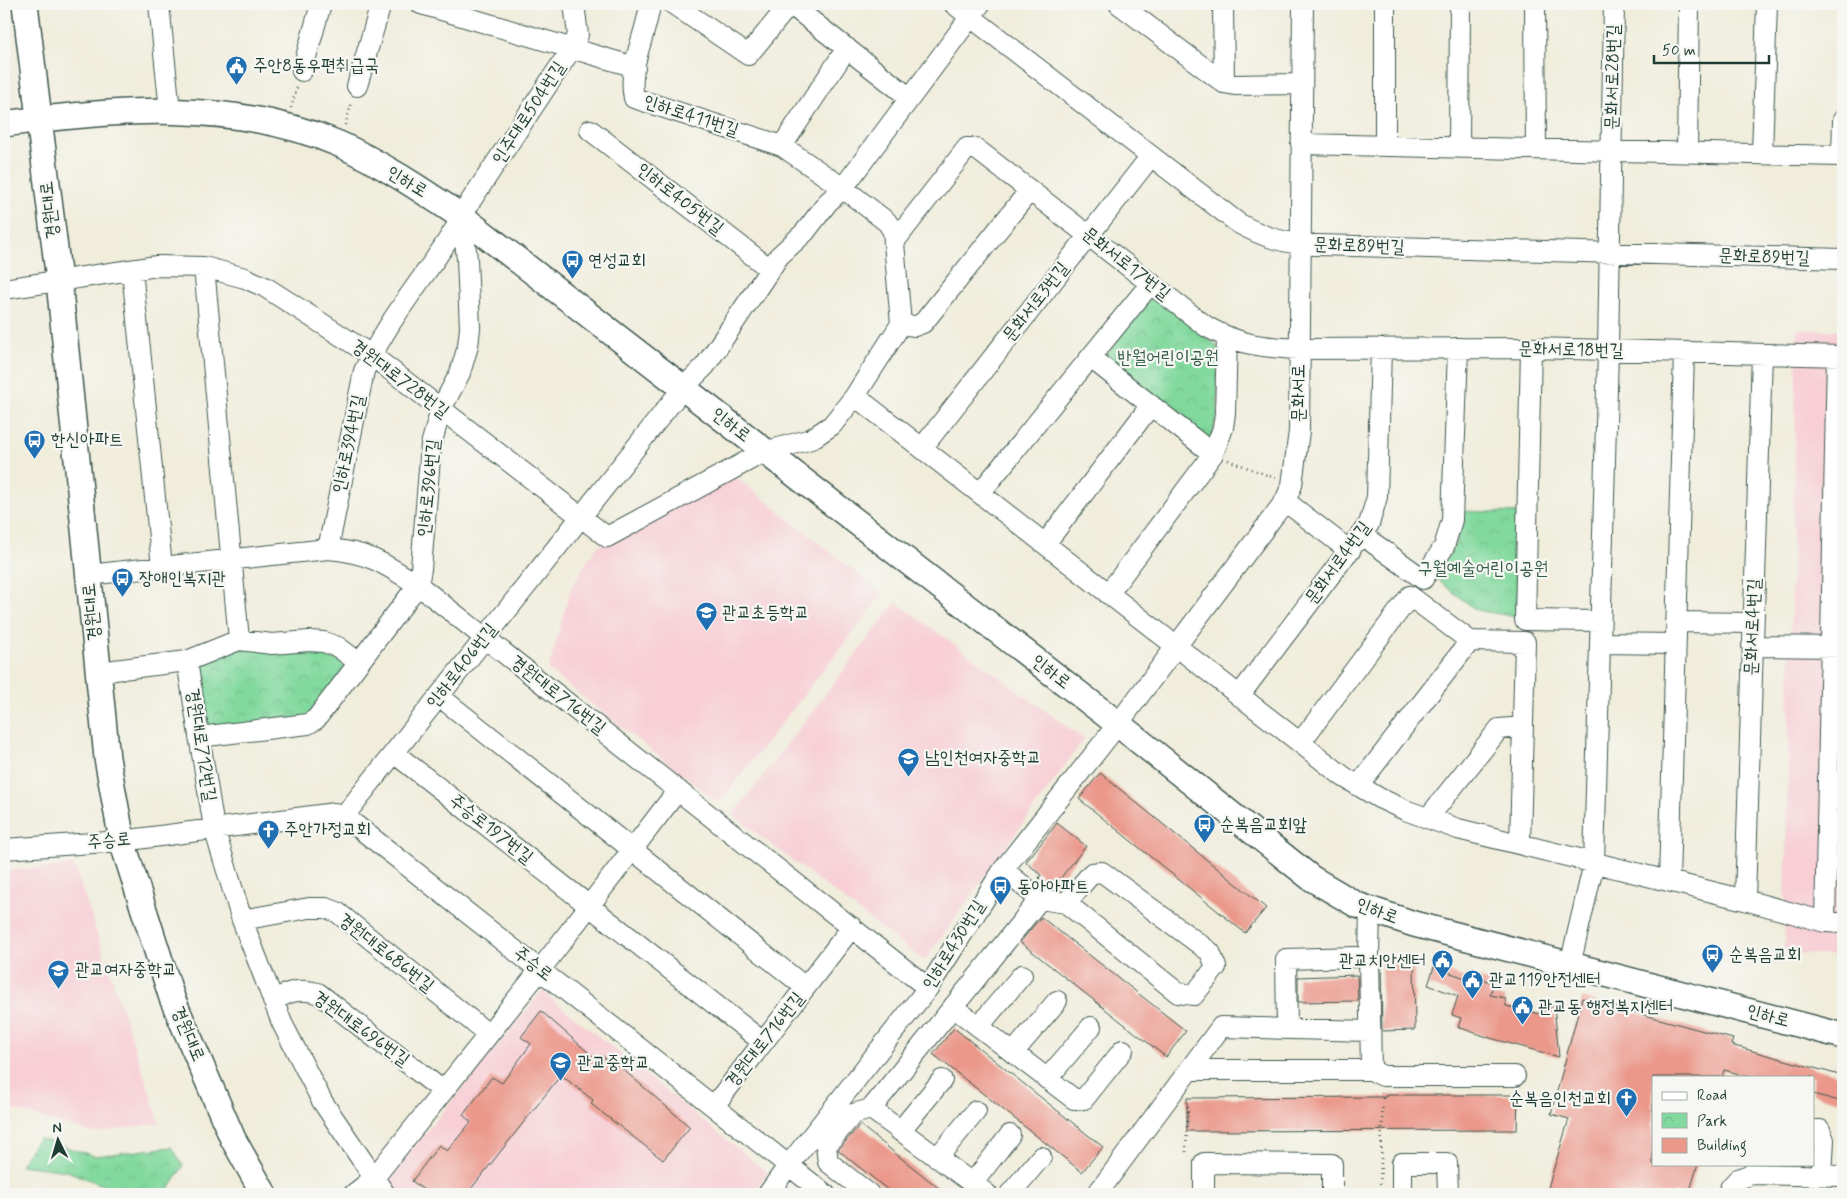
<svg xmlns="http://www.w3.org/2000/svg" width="1847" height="1198" viewBox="0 0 1847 1198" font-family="Mynerve,'Poor Story',sans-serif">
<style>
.built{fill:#f7cfd5}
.park{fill:url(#park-crowns);stroke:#508b69}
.building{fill:#eb988b}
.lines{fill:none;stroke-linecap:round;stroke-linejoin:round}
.minor-casing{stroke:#3e574d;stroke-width:22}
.major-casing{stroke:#3e574d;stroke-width:28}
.path{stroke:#3e574d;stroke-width:2.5;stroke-dasharray:1 4;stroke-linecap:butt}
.minor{stroke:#fff;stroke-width:20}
.major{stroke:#fff;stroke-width:25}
.labels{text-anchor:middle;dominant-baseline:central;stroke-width:4.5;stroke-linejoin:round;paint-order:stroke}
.poi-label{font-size:18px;fill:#1f3d34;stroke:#f6f6f2;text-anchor:start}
.street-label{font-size:18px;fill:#1f3d34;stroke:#f6f6f2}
.park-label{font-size:18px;fill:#335c49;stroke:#f6f6f2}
</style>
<defs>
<pattern id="park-crowns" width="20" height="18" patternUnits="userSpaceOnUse" patternTransform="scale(1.25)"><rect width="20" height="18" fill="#82d99e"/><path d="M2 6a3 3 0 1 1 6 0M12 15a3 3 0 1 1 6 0" fill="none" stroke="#70bb89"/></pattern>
</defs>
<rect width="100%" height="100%" fill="#f6f6f2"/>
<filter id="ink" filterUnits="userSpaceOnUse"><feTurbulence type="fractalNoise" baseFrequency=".02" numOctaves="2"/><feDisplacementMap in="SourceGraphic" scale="10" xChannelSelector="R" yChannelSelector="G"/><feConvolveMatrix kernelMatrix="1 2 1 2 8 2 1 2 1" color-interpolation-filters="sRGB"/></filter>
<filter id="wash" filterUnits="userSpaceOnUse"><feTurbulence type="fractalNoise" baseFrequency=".0096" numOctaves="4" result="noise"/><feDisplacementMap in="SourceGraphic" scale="20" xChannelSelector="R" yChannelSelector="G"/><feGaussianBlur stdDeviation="1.12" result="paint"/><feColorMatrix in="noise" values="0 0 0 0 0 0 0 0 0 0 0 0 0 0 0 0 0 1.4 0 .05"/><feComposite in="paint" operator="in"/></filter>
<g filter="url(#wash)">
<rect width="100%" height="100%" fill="#f0eddb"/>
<path class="built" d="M1797,329L1843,331V956L1784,953Z
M731,473L883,594L719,803L548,670L570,591L584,566L598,546L639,528Z
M896,602L1084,739L924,961L733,815Z
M74,865L160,1123L93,1133L4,1107V871Z
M542,991L768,1173L751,1194H401L388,1179Z"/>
<path class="park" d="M1153,295L1217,346L1218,412L1210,443L1103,358Z
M1462,511L1521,513L1516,617L1476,610L1434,577L1457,541Z
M238,644L317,648L350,668L305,719L206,730L196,666Z
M38,1138L94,1156L172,1147L183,1166L166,1194H114L103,1185L67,1171L20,1165Z"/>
<g id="blocks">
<path class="building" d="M1100,773L1266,908L1245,933L1079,799Z
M1057,823L1086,846L1052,889L1039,878L1041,875L1026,862Z
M1041,917L1186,1031L1166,1057L1020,942Z
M1414,957L1415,1030L1382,1031L1381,958Z
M1434,967L1465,978L1466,974L1494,983L1490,995L1505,998L1506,1006L1540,1014L1554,1005L1559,1057L1490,1038L1458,1027L1461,1018L1452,1015L1458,996L1428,985Z
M1357,975L1358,1001L1298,1002V977Z
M1582,998L1733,1039L1731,1045L1843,1076V1102L1813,1094V1077H1750L1724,1070L1722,1077H1653V1164H1698L1689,1194H1546L1569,1119L1551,1114Z
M541,1011L597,1060L601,1055L615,1066L618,1065L690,1127L663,1160L591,1104L593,1100L561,1075L467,1194H429L412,1181L439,1145L447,1151L471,1122L463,1115L492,1077L502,1083L531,1044L521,1037Z
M954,1028L1103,1147L1082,1172L933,1054Z
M1386,1095H1518L1517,1130L1187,1131V1098L1386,1097Z
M860,1125L946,1194H893L838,1150Z"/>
</g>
</g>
<g filter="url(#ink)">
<use href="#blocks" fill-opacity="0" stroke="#3e574d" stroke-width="1"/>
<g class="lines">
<defs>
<path id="minor" d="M159,4L170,111
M421,4L635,67
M673,4L748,55L790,4
M790,4L910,98
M954,4L1238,223C1265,238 1286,244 1317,245L1843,259
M1119,4L1224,83L1235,85L1302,84
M1223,4L1224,83
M1535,4L1536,149
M302,71L321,4
M357,86L381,4
M590,130L770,269
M1301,144L1842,156L1843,120
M782,146L847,48
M1385,146V4
M1459,147L1460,4
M1687,152L1689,4
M1762,154L1767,4
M894,242L967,148H975L1207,327C1240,345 1261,347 1298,349L1531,348L1843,356
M204,267L239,640
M132,270L162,567
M4,289L157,266L204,267L245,278L265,287L371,355L607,537L764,452L811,439L832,425L855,396L901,324L893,231L887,222L843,188L782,146L634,98C627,67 647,34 650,4
M901,324L915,326L923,323L1030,190
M1531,348L1525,620L1600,621
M1091,358L1213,454
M855,396L1344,777L1379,798L1405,810L1458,829L1745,900L1825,922L1843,923
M922,448L1151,156
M980,493L1151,283
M1285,501L1350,551
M1362,535L1423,579L1444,547L1452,520L1458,348
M1045,544L1151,405
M328,549L364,371C372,353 382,337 392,321C418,281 449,244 470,202L572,48L578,35L574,4
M88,575L328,549C368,552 385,564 418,585L928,988
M1108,594L1213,454L1223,428L1225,413L1227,337
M1676,622L1753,623
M1470,641L1525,642L1520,844
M1600,643L1675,644
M1752,646L1843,647
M187,661L214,828L242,920L282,1023L322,1101L385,1194
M98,672L187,661L239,640L272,644L309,641L324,642L338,647L358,662
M439,696L805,987
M1239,696L1369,524L1377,497L1381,348
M199,737L308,724L316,719L418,585L421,569L431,445L441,409L460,373L468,346L470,328L467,259L462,217
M1300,743L1410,596L1470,641
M394,753L763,1042
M1358,786L1470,641
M344,816L683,388L705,366L779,256L805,232L828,202L843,188L980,4
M1428,818L1499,729L1523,727
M4,849L122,841L335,813L344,816L825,1194
M1003,870L1040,899L1066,903L1092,873L1102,872L1210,952L1216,967L1194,995L1178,993L1066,903
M1669,881L1684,353
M1745,900L1762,354
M1370,911L1369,955L1371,1070
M242,920L309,908H326L337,912L488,1034
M1825,922L1837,356
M1570,965L1594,863L1608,351L1614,4
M273,1001C289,991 300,988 318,993L443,1091
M953,1007L1074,1099H1084L1123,1050
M979,1026L1022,975
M1287,1029L1286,959L1356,957
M1013,1053L1057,1001
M1189,1070L1221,1027L1370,1031
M1047,1079L1091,1027
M714,1106L852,927
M871,1109L987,1194
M1813,1130H1820L1824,1140L1822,1175
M900,1131L942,1080
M937,1158L976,1111
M972,1184L1010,1135
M354,1194L373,1179L540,970L678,790
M768,1194L788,1166L928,988L1003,870L1118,724L1285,501L1292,485L1299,431L1303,4
M869,1194L828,1162L826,1146L853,1114L871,1109L1040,899
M1010,1194L1041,1157
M1097,1194L1189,1070H1371L1383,1076H1515
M1204,1194V1163L1332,1164V1194
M1402,1194V1163H1447L1448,1194
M1730,1194V1188L1738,1179L1752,1174L1843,1176"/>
<path id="major" d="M25,4L59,281L107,758L122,841L172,998L233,1139L264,1194
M4,124C114,109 234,99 339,144C383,164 423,191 462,217L1118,724L1311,878L1357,905L1414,924L1843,1036"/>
</defs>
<use href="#minor" class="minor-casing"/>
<use href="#major" class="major-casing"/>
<path class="path" d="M291,108L297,87
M345,125L352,102
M1228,460L1277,479
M1186,1152L1188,1102
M1380,1194L1383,1093"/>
<use href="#minor" class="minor"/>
<use href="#major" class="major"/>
</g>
</g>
<defs>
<symbol id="civic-pin" viewBox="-11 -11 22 30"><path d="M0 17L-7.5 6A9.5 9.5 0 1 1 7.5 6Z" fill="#1f6fb2" stroke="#f6f6f2"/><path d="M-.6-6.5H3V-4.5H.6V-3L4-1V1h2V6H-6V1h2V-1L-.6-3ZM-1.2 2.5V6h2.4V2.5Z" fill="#fff"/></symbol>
<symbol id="bus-pin" viewBox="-11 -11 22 30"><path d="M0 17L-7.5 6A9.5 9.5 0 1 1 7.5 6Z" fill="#1f6fb2" stroke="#f6f6f2"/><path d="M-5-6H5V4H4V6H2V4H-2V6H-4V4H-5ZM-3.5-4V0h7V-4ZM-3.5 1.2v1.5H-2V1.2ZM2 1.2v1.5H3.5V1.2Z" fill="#fff"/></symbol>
<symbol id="school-pin" viewBox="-11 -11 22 30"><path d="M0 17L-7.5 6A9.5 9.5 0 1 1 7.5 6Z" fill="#1f6fb2" stroke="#f6f6f2"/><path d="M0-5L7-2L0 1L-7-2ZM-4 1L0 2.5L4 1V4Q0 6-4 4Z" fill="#fff"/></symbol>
<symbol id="church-pin" viewBox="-11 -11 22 30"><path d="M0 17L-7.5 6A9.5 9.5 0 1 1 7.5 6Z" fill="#1f6fb2" stroke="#f6f6f2"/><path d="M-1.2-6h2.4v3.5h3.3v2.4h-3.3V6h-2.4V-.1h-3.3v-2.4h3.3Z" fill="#fff"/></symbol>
</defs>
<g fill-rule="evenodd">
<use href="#civic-pin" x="224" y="54" width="25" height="34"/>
<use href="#bus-pin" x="560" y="248" width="25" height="34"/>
<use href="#bus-pin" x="22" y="428" width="25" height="34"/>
<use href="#bus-pin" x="110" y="566" width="25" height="34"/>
<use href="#school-pin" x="694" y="600" width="25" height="34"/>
<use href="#school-pin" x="896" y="746" width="25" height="34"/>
<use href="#bus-pin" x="1192" y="812" width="25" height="34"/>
<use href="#church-pin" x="256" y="818" width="25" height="34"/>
<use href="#bus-pin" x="988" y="874" width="25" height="34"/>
<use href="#bus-pin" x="1700" y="942" width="25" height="34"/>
<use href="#civic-pin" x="1430" y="948" width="25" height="34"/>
<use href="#school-pin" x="46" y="958" width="25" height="34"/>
<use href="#civic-pin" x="1460" y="968" width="25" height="34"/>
<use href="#civic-pin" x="1510" y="994" width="25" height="34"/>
<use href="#school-pin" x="548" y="1050" width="25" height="34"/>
<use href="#church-pin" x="1614" y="1086" width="25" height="34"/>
</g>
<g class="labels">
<g class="poi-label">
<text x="253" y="66">주안8동우편취급국</text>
<text x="588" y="261">연성교회</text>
<text x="51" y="440">한신아파트</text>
<text x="139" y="579">장애인복지관</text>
<text x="722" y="613">관교초등학교</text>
<text x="925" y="758">남인천여자중학교</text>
<text x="1220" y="825">순복음교회앞</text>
<text x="284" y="830">주안가정교회</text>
<text x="1017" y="887">동아아파트</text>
<text x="1729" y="955">순복음교회</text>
<text x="1426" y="961" text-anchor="end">관교치안센터</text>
<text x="75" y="970">관교여자중학교</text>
<text x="1489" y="980">관교119안전센터</text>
<text x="1538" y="1007">관교동 행정복지센터</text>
<text x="577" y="1063">관교중학교</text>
<text x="1611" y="1099" text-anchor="end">순복음인천교회</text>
</g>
<g class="street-label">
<text transform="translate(1613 77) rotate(-89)">문화서로28번길</text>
<text transform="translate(529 113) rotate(-57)">인주대로504번길</text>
<text transform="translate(691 116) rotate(18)">인하로411번길</text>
<text transform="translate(407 182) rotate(31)">인하로</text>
<text transform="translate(680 199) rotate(38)">인하로405번길</text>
<text transform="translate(50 210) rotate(-97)">경원대로</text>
<text transform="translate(1359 246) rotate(2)">문화로89번길</text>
<text transform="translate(1764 257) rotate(2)">문화로89번길</text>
<text transform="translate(1126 264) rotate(38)">문화서로17번길</text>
<text transform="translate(1036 302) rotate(-52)">문화서로3번길</text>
<text transform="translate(1571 350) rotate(1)">문화서로18번길</text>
<text transform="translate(400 379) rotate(37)">경원대로728번길</text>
<text transform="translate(1299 393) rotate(-90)">문화서로</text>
<text transform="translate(731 425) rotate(38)">인하로</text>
<text transform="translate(349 444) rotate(-78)">인하로394번길</text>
<text transform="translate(429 488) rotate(-84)">인하로396번길</text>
<text transform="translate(1338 563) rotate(-54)">문화서로4번길</text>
<text transform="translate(92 612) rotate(-96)">경원대로</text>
<text transform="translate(1753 627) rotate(-88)">문화서로4번길</text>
<text transform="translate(462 666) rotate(-52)">인하로406번길</text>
<text transform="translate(1051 672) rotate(38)">인하로</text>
<text transform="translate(558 695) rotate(38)">경원대로716번길</text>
<text transform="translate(201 745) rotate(81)">경원대로712번길</text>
<text transform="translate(491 829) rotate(38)">주승로197번길</text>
<text transform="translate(109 841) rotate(-5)">주승로</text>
<text transform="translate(1377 911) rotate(21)">인하로</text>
<text transform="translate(954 945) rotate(-58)">인하로430번길</text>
<text transform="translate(386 953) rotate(38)">경원대로686번길</text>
<text transform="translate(533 964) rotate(38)">주승로</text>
<text transform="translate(1768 1016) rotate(15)">인하로</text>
<text transform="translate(361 1029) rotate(36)">경원대로696번길</text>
<text transform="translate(188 1034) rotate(67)">경원대로</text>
<text transform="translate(765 1040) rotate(-52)">경원대로716번길</text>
</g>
<g class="park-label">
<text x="1168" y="358">반월어린이공원</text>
<text x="1483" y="569">구월예술어린이공원</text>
</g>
</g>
<rect width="1847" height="1198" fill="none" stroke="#f6f6f2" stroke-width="20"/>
<rect x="1652" y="1076" width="162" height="90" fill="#f6f6f2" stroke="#a0aca6"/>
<rect x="1662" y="1092" width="25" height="8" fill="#ffffff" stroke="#a0aca6"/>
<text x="1697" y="1100" font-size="15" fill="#1f3d34">Road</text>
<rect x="1662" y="1113" width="25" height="15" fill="url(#park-crowns)" stroke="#a0aca6"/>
<text x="1697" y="1126" font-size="15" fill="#1f3d34">Park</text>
<rect x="1662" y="1138" width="25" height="15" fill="#eb988b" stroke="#a0aca6"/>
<text x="1697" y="1150" font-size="15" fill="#1f3d34">Building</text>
<g transform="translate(58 1140) rotate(355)" stroke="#f6f6f2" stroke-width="4" paint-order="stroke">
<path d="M0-4L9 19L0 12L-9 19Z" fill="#1f3d34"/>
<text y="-8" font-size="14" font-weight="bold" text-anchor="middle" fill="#1f3d34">N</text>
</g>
<path d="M1654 55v8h115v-8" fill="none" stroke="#1f3d34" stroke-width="2.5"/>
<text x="1662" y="55" font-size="15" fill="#1f3d34" stroke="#f6f6f2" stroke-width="4" paint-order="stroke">50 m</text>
</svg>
